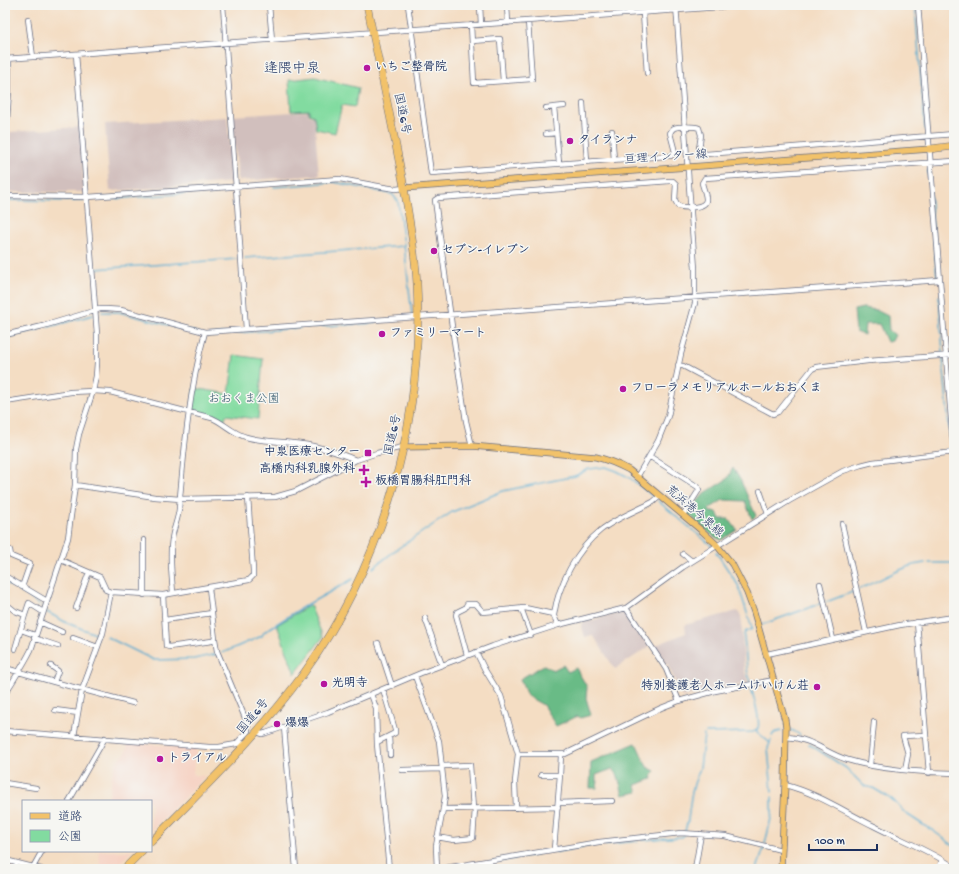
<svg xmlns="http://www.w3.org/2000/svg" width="959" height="874" viewBox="0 0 959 874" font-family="'Gochi Hand','Klee One',sans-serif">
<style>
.built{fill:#f6d2c3}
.industrial{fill:#d1bfbd}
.green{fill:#82dba0;stroke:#4e857f}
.forest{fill:#69bb86;stroke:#427572}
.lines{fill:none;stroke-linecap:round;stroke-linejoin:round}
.stream{stroke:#52abd0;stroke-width:1.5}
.minor-casing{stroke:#676c81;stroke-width:6}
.major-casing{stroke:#676c81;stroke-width:7}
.highway-casing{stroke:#676c81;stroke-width:8}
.minor{stroke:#fff;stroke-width:4.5}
.major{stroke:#f2c26a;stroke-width:5.5}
.highway{stroke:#f2c26a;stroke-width:7}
.poi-dot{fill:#b5179e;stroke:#f6f6f2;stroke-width:1.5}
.labels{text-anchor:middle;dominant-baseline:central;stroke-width:3;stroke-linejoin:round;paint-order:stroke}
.poi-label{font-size:12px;font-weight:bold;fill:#1b2f5e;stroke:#f6f6f2;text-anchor:start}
.street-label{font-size:12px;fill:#1b2f5e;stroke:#f6f6f2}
.park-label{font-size:12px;fill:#355a6e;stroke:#f6f6f2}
.quarter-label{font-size:14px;fill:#1b2f5e;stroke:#f6f6f2}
</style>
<rect width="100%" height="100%" fill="#f6f6f2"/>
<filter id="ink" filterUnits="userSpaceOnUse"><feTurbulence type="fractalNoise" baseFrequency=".025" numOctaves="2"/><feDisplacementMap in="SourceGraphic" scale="8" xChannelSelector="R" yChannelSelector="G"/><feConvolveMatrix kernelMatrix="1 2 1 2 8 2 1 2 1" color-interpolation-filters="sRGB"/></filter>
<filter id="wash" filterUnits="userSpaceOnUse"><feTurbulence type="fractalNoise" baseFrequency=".012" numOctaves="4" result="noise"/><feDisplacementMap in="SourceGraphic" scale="16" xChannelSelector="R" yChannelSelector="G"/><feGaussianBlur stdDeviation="0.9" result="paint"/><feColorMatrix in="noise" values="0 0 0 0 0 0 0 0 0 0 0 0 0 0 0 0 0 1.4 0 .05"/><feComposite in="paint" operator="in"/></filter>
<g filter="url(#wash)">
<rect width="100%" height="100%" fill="#f4ddc3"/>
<path class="built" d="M128,743L196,748V761H194L193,775L205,776L151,831V801H108L113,771L119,758L126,753Z
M99,851H132L113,869L100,865Z"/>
<path class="industrial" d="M309,111L308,115L314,117L319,175L238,181L233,116Z
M227,117L233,182L110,191L105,124Z
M80,127L84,192H5V173L10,132Z
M737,611L741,616L744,669L748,682L682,697L668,665L654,646L686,633L685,625Z
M620,613L627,614L649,647L615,669L593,635L585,638L581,623Z"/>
<path class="green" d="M315,77L358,88L355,107L342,105L335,133L316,129L314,116L309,114V110L291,111L289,80Z
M234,355L263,359L258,419L226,415L224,421L214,416L192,410L194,388L229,394Z
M310,605L323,637L295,674L277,625Z"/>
<path class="forest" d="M863,308L876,310L888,316L889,330L895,335L892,341L887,342L879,324H865L864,335L856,332L854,310Z
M733,468L741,481L756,516L752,519L745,501L723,500L709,509L710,512H717L720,519H729L737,530L721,540L713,536L687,513L705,493L727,479Z
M544,665L553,670L563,665L568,672L576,668L587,687L586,698L591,715L580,718L578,716L556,726L543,705L527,696L520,679Z
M636,743L647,767L655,771L652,775V779L635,785L638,792L623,795L618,776L612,769L596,775V781H598L597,788H590L591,762Z"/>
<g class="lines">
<path class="stream" d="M915,5L925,129
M928,170L937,277
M274,187L334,182L392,194L398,201L404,244L412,315
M111,199L229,190
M5,200L85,201
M245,258L404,246
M95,269L237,259
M939,296L943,353
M102,312H119L198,333
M48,327L93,315
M307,327L376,323
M210,335L300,328
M5,337L40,329
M943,358L951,449
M952,455L954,477
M658,501L712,546
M716,552L738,585L752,628
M929,563H954
M373,568L397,549L452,512L503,491L575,476L589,469L606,467L617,471L630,478L655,498
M5,582L25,594L42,607
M859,589C880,581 903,565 925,563
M826,602L855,591
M47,612L67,623L98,635
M761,625L822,603
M107,637L154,660L194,659L217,654
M222,653L262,636L264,632L303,607L353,579
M750,682L747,669L744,636L745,632L752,629
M790,730L794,731L800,735
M756,731L770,743
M706,733L753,732C755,731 757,731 758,728C761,720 753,696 751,687
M772,736L774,733L781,731
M771,740L768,748L772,792
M809,744L846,768L864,786L873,788L893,800L905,813L925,826L932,830L954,846
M685,831L688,820L691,797L694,784L700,768L704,735
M642,840L682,837L684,835
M765,844L772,814V797
M556,852L594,845L638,841
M454,869L535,855
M757,869L764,848"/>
</g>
</g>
<g filter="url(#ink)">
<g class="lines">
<defs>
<path id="minor" d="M223,5L246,329
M269,5L272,40
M408,5L431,173L667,156H671L675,152L670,133C671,131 672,129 674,128C679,126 695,126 699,128L701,135L699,149L702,152L706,154L954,134
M480,5L481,25
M507,5L508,23
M629,5V13
M918,5L954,456
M643,13L647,73
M28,19L33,57
M471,25L474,83L532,79L528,21
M472,41L500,39L503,81
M5,59L747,5
M583,103L587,161
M554,107L559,163
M546,108L564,106
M612,131L614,160
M546,134L556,133
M5,151L9,91V59
M5,196L88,197L340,179L383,187L396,189L404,188
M5,335L43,326L100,309H106L121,310L205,332L940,280
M678,365L683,366L773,414L778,412L812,369L816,367L868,361L954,355
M5,402L71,392L93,391L110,392L212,418C224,423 232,433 246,437C263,442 283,441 301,444C319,446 339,453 356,460
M472,446L466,421L453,334L435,200L438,198L670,181H673L676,184L675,200L678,206C685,208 707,209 706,199C706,194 703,188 702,183L705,178L954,161
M649,456L698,487L699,490L683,515
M637,477L658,441L668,416L681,354L695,303V269L676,5
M75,485L155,497L180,499L275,497L296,491L356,460L377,453L403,447
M760,491L768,514
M842,524L866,632
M144,540V595
M5,549L10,550L11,556L30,564L22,587
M683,554L692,561
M61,560L100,577L106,590L111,592L163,595L249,580L253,576V570L248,497
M5,576L47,601
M820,584L833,639
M173,593C172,576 169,557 172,539C173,529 178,520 179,509C184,450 189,390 205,332
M163,595L166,646L169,647L212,641L215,639L209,588
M10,607L15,611L25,615L15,649
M76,608L89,572
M521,608L531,635
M626,608L666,669L679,701
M25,615L29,603L43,612
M554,615C558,585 577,549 601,530C616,518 636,511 653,502L660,496
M425,618L442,665
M165,620L212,613
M40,622L62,632
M917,622L929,773
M21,630L35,635
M34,638L58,646
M73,638L98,647
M215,639L217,651L248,725V731L236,744
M378,643L392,686
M476,652L485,670L501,696L518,754H565L661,708L679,701L715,691L774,680
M767,654L900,625L954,617
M467,655L456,615L457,612L465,608L467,604H476L483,612L525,608L553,614L558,625
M51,666L58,671L54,682
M5,668L54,682L133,703
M415,676L439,741L445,796L443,809L436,846L437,869
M5,694C14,679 23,666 31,650L68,538L75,485L76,449L79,434L93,391L96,376L97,363V334L76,54
M371,694L376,708L377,744L389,869
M55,710L78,713
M284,727L296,869
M5,731L209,747H219L248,742
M257,732L262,734L266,733L328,712L421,673L493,646L558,625L626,608L683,567L789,501L843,471L861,465L873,462L954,452
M74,736L82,690L103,633L111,592
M389,736L390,755
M786,737C813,738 824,753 848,760C881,770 919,772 954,773
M377,742L395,733V730L383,689
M870,765L874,722
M442,766L470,765L473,809
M402,770L442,769
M905,770L908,754L903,736L926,735
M541,775H560
M5,783L36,788
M785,785C817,793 845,812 874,826C901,840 929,850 954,867
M69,801L105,738
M558,803L612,801
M516,808L515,782L518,754
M443,809L558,807
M437,837L454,840L473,838L475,809
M554,849L560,775L561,755
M5,860L41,869
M32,869L42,851
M439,869L599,842L681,833L725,836L781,850
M695,869L701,834
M939,869L942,859"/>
<path id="major" d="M404,188L930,149
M403,447L472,446L596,457C608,460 618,464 629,470L702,531L715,543L732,564L747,593L754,612L785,720L786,727L785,785L781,869"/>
<path id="highway" d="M930,149L954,146
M151,842C204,788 259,735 304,673C384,562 424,420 417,284C415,250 409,216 403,182C392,123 379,64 367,5
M124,869L142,851"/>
</defs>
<use href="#minor" class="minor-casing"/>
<use href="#major" class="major-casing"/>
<use href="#highway" class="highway-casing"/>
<use href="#minor" class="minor"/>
<use href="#major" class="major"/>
<use href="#highway" class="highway"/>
</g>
</g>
<g class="poi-dot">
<circle cx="367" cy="68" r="4"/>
<circle cx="570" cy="141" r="4"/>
<circle cx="434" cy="251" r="4"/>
<circle cx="382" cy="334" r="4"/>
<circle cx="623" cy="389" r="4"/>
<rect x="364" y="449" width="8" height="8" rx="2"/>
<path d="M362 464h4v4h4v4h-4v4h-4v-4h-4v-4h4z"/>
<path d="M364 476h4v4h4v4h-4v4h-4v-4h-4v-4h4z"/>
<circle cx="324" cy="684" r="4"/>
<circle cx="817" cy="687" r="4"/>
<circle cx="277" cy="724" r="4"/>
<circle cx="160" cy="759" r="4"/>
</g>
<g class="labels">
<g class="poi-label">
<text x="375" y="68">いちご整骨院</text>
<text x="578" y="141">タイランナ</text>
<text x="442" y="251">セブン-イレブン</text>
<text x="390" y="334">ファミリーマート</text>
<text x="631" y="389">フローラメモリアルホールおおくま</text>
<text x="360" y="453" text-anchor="end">中泉医療センター</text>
<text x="355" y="470" text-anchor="end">高橋内科乳腺外科</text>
<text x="375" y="482">板橋胃腸科肛門科</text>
<text x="332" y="684">光明寺</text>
<text x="809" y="687" text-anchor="end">特別養護老人ホームけいけん荘</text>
<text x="285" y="724">爆爆</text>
<text x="168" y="759">トライアル</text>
</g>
<g class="street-label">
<text transform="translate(401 114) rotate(78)">国道6号</text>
<text transform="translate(666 158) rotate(-4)">亘理インター線</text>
<text transform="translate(394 435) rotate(-78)">国道6号</text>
<text transform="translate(694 512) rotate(41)">荒浜港今泉線</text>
<text transform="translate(254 717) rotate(-50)">国道6号</text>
</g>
<g class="park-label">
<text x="244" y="400">おおくま公園</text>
</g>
<g class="quarter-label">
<text x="292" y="69">逢隈中泉</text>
</g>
</g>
<rect width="959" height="874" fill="none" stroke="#f6f6f2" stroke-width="20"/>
<rect x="22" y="800" width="130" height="52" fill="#f6f6f2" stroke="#9ea6b7"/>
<rect x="30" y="813" width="20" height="6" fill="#f2c26a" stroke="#9ea6b7"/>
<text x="58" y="820" font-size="12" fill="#1b2f5e">道路</text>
<rect x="30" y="830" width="20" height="12" fill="#82dba0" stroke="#9ea6b7"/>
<text x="58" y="840" font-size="12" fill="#1b2f5e">公園</text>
<path d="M809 844v6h68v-6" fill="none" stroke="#1b2f5e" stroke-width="2"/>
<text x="815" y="844" font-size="12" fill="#1b2f5e" stroke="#f6f6f2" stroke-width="3" paint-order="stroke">100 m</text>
</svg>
